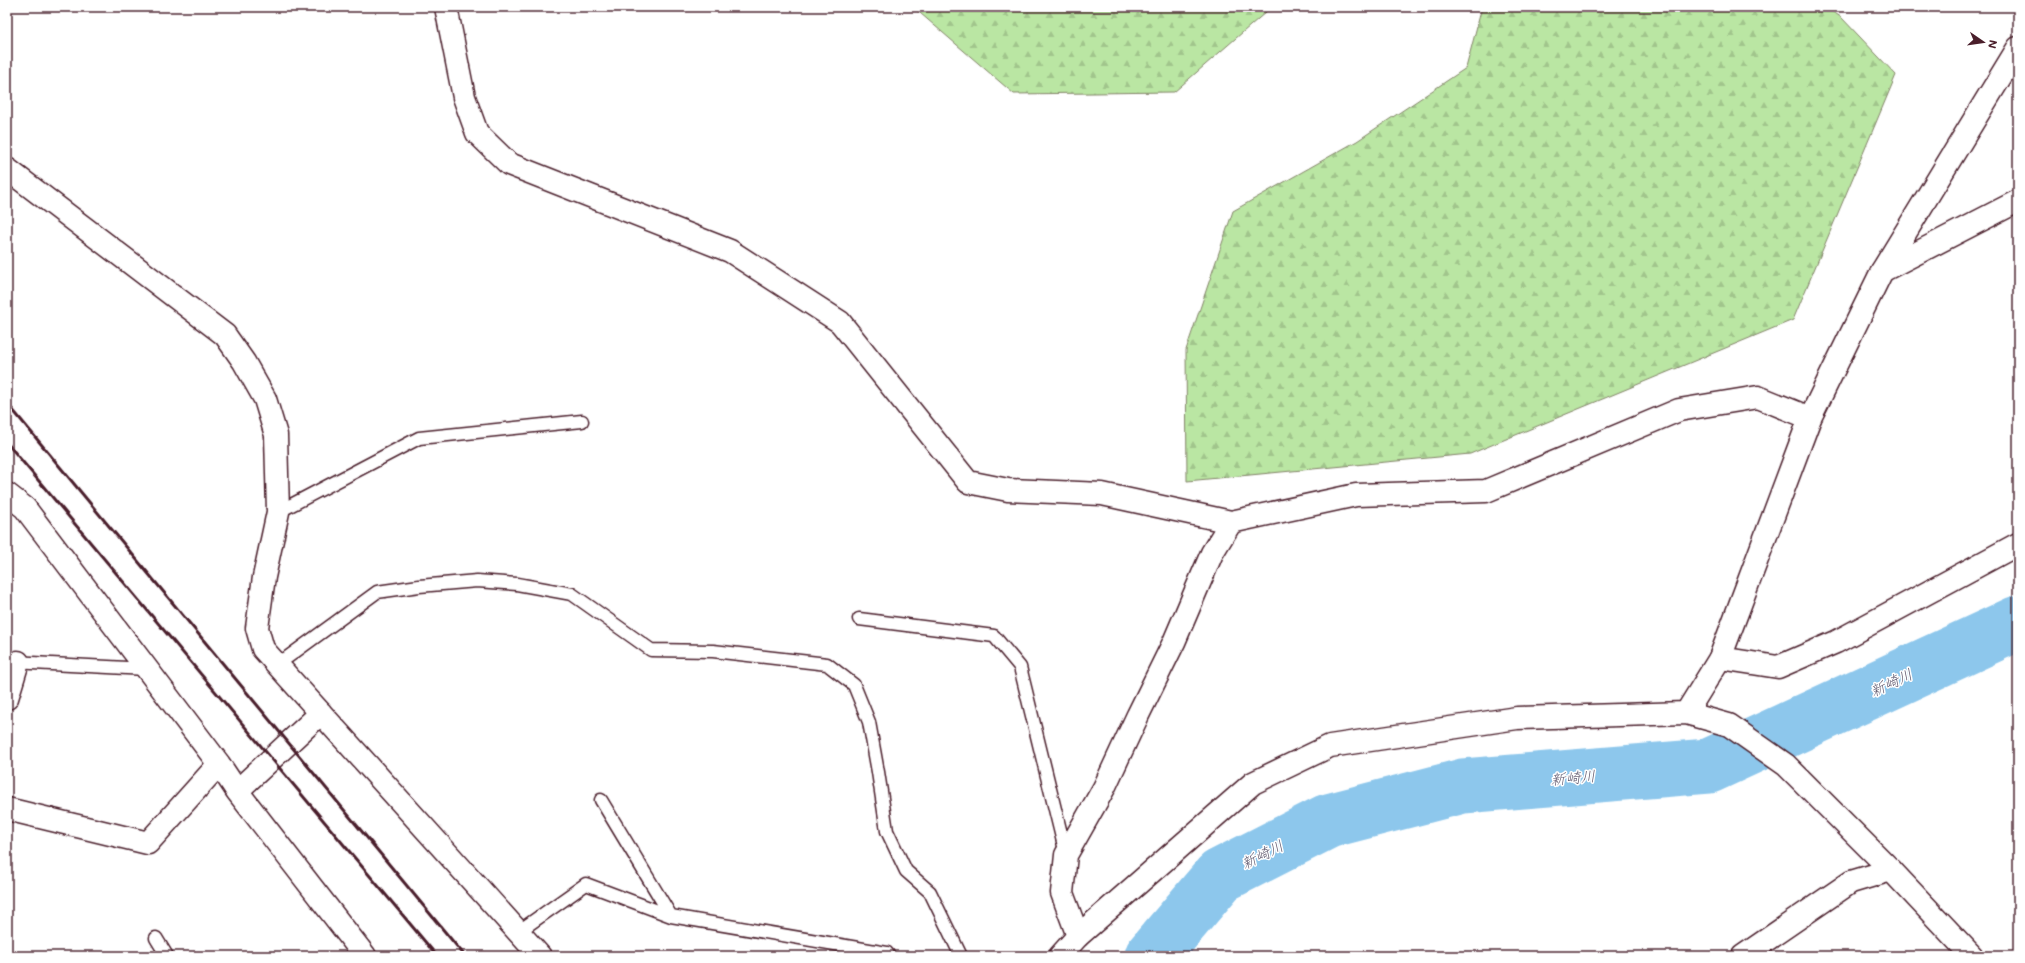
<svg xmlns="http://www.w3.org/2000/svg" width="2025" height="963" viewBox="0 0 2025 963" font-family="Mali,'Klee One',sans-serif">
<style>
.forest{fill:url(#forest-firs);stroke:#828267}
.lines{fill:none;stroke-linecap:round;stroke-linejoin:round}
.river{stroke:#8dc7ec;stroke-width:55}
.lane-casing{stroke:#4a1f2b;stroke-width:15}
.street-casing{stroke:#4a1f2b;stroke-width:25}
.secondary-casing{stroke:#4a1f2b;stroke-width:25}
.lane{stroke:#fff;stroke-width:12}
.street{stroke:#fff;stroke-width:22}
.secondary{stroke:#fff;stroke-width:22}
.rail{stroke:#4a1f2b;stroke-width:3}
.labels{text-anchor:middle;dominant-baseline:central;stroke-width:3;stroke-linejoin:round;paint-order:stroke}
.water-label{font-size:15px;font-style:italic;fill:#615a6f;stroke:#fff}
</style>
<defs>
<pattern id="forest-firs" width="22" height="20" patternUnits="userSpaceOnUse"><rect width="22" height="20" fill="#bae6a3"/><path d="M5 1l3.5 6h-7zM16 11l3.5 6h-7z" fill="#a1c58c"/></pattern>
</defs>
<rect width="100%" height="100%" fill="#fff"/>
<filter id="ink" filterUnits="userSpaceOnUse"><feTurbulence type="fractalNoise" baseFrequency=".025" numOctaves="2"/><feDisplacementMap in="SourceGraphic" scale="8" xChannelSelector="R" yChannelSelector="G"/><feConvolveMatrix kernelMatrix="1 2 1 2 8 2 1 2 1" color-interpolation-filters="sRGB"/></filter>
<g filter="url(#ink)">
<path class="forest" d="M913,7H1264L1266,12L1174,92L1014,94Z
M1482,7H1825L1841,17L1896,75L1793,320L1470,454L1187,481L1186,350L1233,211L1357,141L1466,68Z"/>
<g class="lines">
<path class="river" d="M1152,956L1220,876L1328,821L1463,786L1709,766L2018,623"/>
<defs>
<path id="lane" d="M278,512L419,438L582,421
M859,619L994,636L1020,667L1066,854
M13,662L146,669
M277,665L377,592L419,586L477,581L517,584L572,594L651,650L713,651L827,664L854,685L869,722L878,772L887,831L906,871L930,892L961,956
M601,800L671,916
M518,932L586,884L671,916L887,953L889,956
M156,938L167,956"/>
<path id="street" d="M446,7L464,97L477,133L509,164L730,251L840,322L968,482L1008,490L1102,494L1231,522
M7,169L225,335L244,362L265,399L276,435L278,512L264,577L257,628L263,649L540,956
M1882,271L2018,48
M1882,271L2018,201
M7,494L25,508L219,764L237,791L365,956
M1720,658L1778,667L1836,642L2018,544
M7,698L18,662
M237,791L321,713
M7,809L148,843L219,764
M1078,936L1062,893L1066,855L1104,788L1138,715L1174,642L1212,553L1231,522L1356,495L1486,491L1679,410L1758,397L1810,418
M1743,956L1851,882L1891,870"/>
<path id="secondary" d="M1686,713L1720,658L1810,418L1882,271
M1060,956L1078,936L1253,783L1330,746L1517,718L1686,713L1729,725L1786,765L1891,870L1972,956"/>
</defs>
<use href="#lane" class="lane-casing"/>
<use href="#street" class="street-casing"/>
<use href="#secondary" class="secondary-casing"/>
<use href="#lane" class="lane"/>
<use href="#street" class="street"/>
<use href="#secondary" class="secondary"/>
<path class="rail" d="M12,409L465,956
M7,443L437,956"/>
</g>
</g>
<g class="labels">
<g class="water-label">
<text transform="translate(1891 682) rotate(-25)">新崎川</text>
<text transform="translate(1573 777) rotate(-5)">新崎川</text>
<text transform="translate(1262 854) rotate(-27)">新崎川</text>
</g>
</g>
<rect width="2025" height="963" fill="none" stroke="#fff" stroke-width="24"/>
<rect x="12" y="12" width="2001" height="939" fill="none" stroke="#4a1f2b" stroke-width="1.5" filter="url(#ink)"/>
<g transform="translate(1983 42) rotate(103)" stroke="#ffffff" stroke-width="3" paint-order="stroke">
<path d="M0-3L7 15L0 10L-7 15Z" fill="#4a1f2b"/>
<text y="-6" font-size="11" font-weight="bold" text-anchor="middle" fill="#4a1f2b">N</text>
</g>
</svg>
